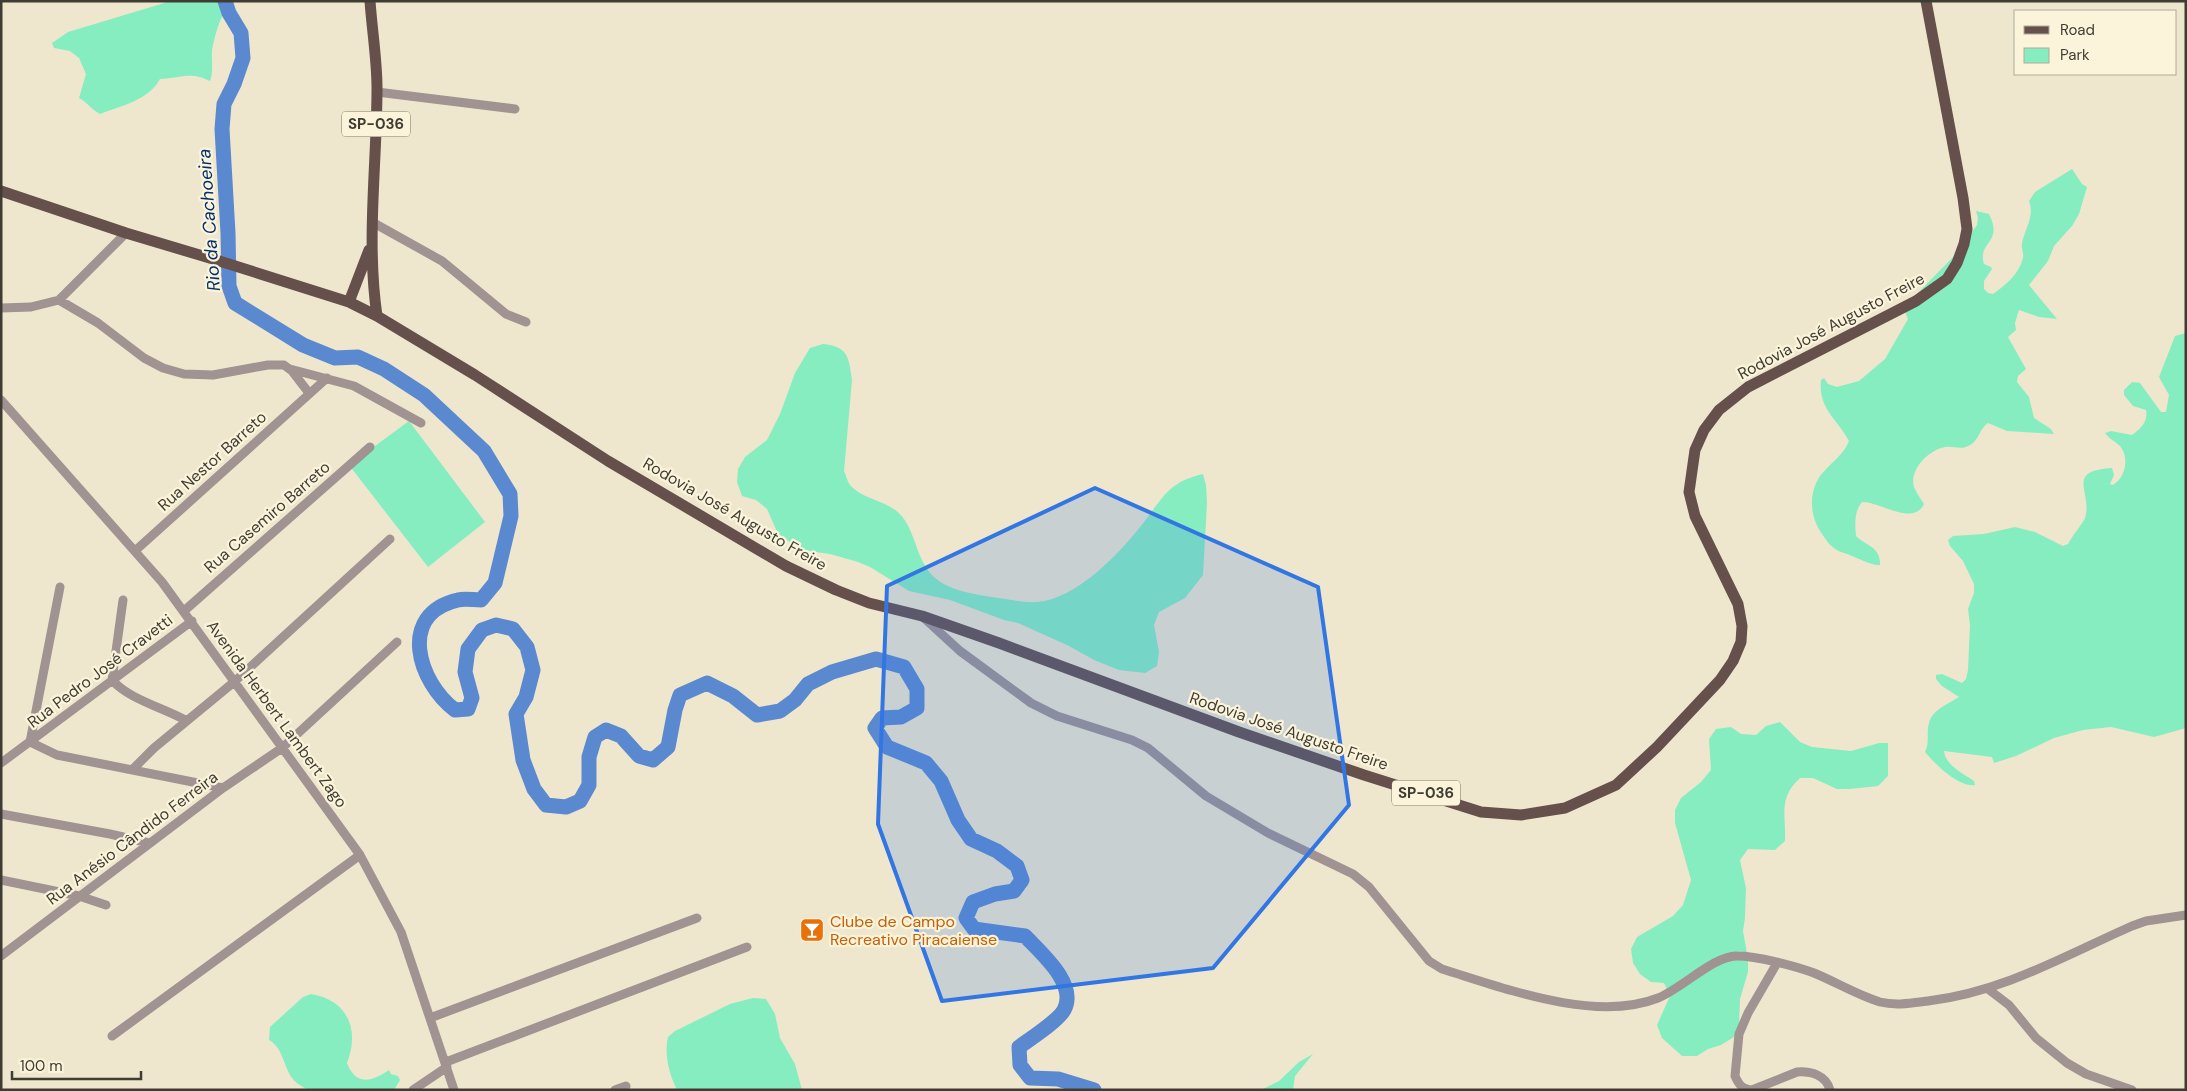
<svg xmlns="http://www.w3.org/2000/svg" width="2187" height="1091" viewBox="0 0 2187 1091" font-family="'DM Sans',sans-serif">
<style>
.green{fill:#86edc0}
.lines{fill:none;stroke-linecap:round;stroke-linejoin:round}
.river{stroke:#5b89d0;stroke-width:15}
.minor{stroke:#a09391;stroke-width:9}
.major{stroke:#65504c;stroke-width:11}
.marked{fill:#3276e4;fill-opacity:0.2;stroke:#3276e4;stroke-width:4;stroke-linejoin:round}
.labels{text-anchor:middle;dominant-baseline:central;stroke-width:4.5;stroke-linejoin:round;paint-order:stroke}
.shield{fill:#fbf4db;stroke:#777465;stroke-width:1}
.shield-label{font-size:15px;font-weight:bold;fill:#3f3d33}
.street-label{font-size:16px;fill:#3f3d33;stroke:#fbf4db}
.food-label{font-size:16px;fill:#c56008;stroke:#fbf4db;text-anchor:start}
.water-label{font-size:18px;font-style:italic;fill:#022f6e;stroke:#fbf4db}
</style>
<rect width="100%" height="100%" fill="#eee7ce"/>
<path class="green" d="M171,1H227L228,5C220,18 215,34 212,50C211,60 214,70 210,81C190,71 181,78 160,79C149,100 121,106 100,114C92,110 88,103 79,98L86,74L79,58L70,51L54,48L52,43L68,32Z
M2072,169L2082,184L2087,187L2079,214L2072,226L2054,246L2048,261L2029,285L2057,319L2039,317L2019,310L2015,323L2016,330L2008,337L2026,369L2018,376L2017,382L2029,397L2034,418L2051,429L2054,434L2007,431L1988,423C1979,429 1979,442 1968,446C1961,450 1953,446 1945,447C1929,450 1909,469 1914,487C1916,492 1921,499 1924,504C1913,527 1879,501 1862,502C1854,512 1855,524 1856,536C1864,545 1881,546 1880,565C1871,566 1854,556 1844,553C1833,550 1828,543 1822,534C1810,517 1808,494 1820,476C1829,464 1844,455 1849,441C1837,418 1818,409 1821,380L1824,378L1828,384L1837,387L1859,381L1885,359L1908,319L1904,309L1906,305L1956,254L1977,225L1978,218L1976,211L1989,214C2004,244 1977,241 1984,264L1991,267L1992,269L1984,281V289L1988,293L1993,294C2006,285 2019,274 2023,258C2024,253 2021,248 2022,243C2025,228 2035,216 2029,201L2035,192Z
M2186,333V728L2154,737L2111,727L2083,730L2054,738L2016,756L1994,763L1992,757L1944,751C1945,765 1964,774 1974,781L1975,785C1959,788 1934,763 1925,752C1930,742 1926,733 1929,723C1932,710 1948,704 1959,697L1942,686L1936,679V675L1942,674L1962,683L1966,679L1968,670L1970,625L1968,609L1974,593V584L1963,561L1950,546L1948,540L1953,536L1984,534L2015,527L2035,532L2063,546L2068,544C2072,536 2083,523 2085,518C2093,492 2064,471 2112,468L2114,475L2110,484L2113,485C2125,478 2130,458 2120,446C2115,441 2109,439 2105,433L2111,431L2132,435C2141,428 2148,422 2146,410L2133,406L2124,395V390L2132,382L2140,383L2161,412H2166L2169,395L2159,377L2175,336Z
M823,344C848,346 849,358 852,380L844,471C846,475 847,481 850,485C864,501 891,500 904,519C916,536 917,560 933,576C947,590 973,594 992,597C1007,599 1023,603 1037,602C1077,599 1121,552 1144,522C1164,496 1169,482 1203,474L1206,485L1207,503L1203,575L1185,598L1159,612L1154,625L1159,652L1157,666L1145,673L1119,670L1094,660L1069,646L1018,623L1004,620L950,600L909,591L870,567L858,562L830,554L802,550L778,534L767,509L756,500L742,496L737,482L738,469L745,457L767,440L780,414L795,373L810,348Z
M409,421L485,522L428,567L349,465Z
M1780,722L1800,742L1812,747L1851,751L1879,743H1888V776L1878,786L1850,789H1837L1813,778H1800C1778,798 1786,814 1785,841L1775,850L1748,849L1740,860L1746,888L1745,918L1743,931L1748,959V972L1740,999L1739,1025L1734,1037L1721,1045L1708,1049L1697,1056H1682L1662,1038L1657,1025L1670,996L1664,983L1651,982L1640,974L1633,963L1631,949L1637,937L1673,916L1683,905L1691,880L1675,823V810L1681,798L1701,782L1711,770L1709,739L1716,729L1731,727L1741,734L1756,735L1766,726Z
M311,994C348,1000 360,1030 347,1063C356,1087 373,1081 389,1070L391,1074L398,1076L400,1080L394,1090H308C302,1086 296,1084 292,1078C283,1065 283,1048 269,1040L270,1027L303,997Z
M753,998L766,999L775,1014L780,1038L795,1064L802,1090H677C669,1074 664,1054 668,1037L675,1031L730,1004Z
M1313,1054L1295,1076L1293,1090H1261L1279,1081L1299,1062Z"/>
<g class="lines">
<path class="river" d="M225,1L229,13L241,33L243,58L234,84L224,104L222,129L228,233L229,286L235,303L303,345L335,358L358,357L384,369L424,395L484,451L510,494L511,516L495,583L481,600C473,600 465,598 458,600C397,614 418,682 455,710L468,709L472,698L465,672L468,649L482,630L496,625L513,629L527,647L533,670L526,697L516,714L523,760L534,789L546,805L566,807L580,801L589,785V757L595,737L606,730L621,736L639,756L653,760L668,747L675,710L680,695L707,683L733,696L757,715L780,711L795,700L808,684L832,672L876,659L904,667L917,689V708L901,717L882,718L875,728L887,747L926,763L941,781L958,820L971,839L997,851L1017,866L1022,880L1014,891L995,894L973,902L966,918L974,929L1025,936C1041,953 1078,984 1064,1010C1058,1021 1030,1039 1019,1047L1020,1065L1030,1078L1058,1079L1094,1090"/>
<path class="minor" d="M377,92L515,109
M372,222L442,261L506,314L526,322
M59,300L98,323L144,358L163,368L184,374L213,375L268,365H284L292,371L309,393
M1,308L31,307L59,300L126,233
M290,369L354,386L421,423
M1,400L162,582L360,855L401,932L454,1090
M136,550L327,378
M60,587L30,742L57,755L223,788
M123,600L112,680C130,700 162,707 187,721
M184,611L370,447
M924,618L960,651L1031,703L1057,716L1132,740L1148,748L1206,796L1268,833L1353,874L1369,887L1429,961L1442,969C1504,988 1595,1023 1658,998C1681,989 1715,955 1737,956C1757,956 1795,966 1814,973C1836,982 1857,995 1880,1002C1896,1006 1912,1003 1928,1001C2003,992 2064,956 2132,926L2146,921L2186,915
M1,763L192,621
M133,769L154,748L234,682L390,539
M1,814L110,834L149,843
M1,880L79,896L106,905
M1,956L223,788L282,748L397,642
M1777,963L1748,1013L1739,1034L1735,1076C1739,1085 1742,1089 1752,1090L1797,1072C1811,1071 1826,1075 1830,1090
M1988,989L2009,1005L2036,1038L2067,1063L2086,1074L2132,1090
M430,1018L697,918
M112,1036L360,855
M446,1062L747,947
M413,1090L447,1067
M615,1090L626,1086"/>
<path class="major" d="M370,1C372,30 377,60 377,88C377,164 366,240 377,316
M1,191L126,233L213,259L349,302L377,316L475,375L608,461L786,566L836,590L869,603L922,616L999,643L1239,732L1364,775L1481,812L1521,815L1565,808L1616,785L1657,747L1720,680L1733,661L1741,642L1742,626L1738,604L1695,516L1689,492L1695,450L1704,430L1719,410L1748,387L1916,301L1947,279L1957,263L1964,244L1967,229L1963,198L1926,1
M349,302L369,250"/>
</g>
<path class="marked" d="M1095,488L1318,587L1349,805L1213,968L942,1001L878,824L887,586Z"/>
<defs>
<symbol id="bar-square" viewBox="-11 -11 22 22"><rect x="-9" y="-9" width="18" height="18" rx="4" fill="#e8710a" stroke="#fbf4db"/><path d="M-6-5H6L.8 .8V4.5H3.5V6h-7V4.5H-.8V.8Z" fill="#fff"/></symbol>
</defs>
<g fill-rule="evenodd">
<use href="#bar-square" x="798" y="916" width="28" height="28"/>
</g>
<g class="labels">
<g class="shield">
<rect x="342" y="111.5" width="68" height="25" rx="4"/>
<rect x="1392" y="780.5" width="68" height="25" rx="4"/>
</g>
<g class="shield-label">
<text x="376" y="124">SP-036</text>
<text x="1426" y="793">SP-036</text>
</g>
<g class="street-label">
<text transform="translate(1831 326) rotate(-28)">Rodovia José Augusto Freire</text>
<text transform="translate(212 461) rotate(-42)">Rua Nestor Barreto</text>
<text transform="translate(735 514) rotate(30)">Rodovia José Augusto Freire</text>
<text transform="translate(267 517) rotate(-41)">Rua Casemiro Barreto</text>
<text transform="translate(100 671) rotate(-37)">Rua Pedro José Cravetti</text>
<text transform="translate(277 714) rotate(54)">Avenida Herbert Lambert Zago</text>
<text transform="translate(1289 731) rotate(19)">Rodovia José Augusto Freire</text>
<text transform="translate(132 838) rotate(-37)">Rua Anésio Cândido Ferreira</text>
</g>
<g class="food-label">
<text x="830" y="921">Clube de Campo<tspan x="830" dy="18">Recreativo Piracaiense</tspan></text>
</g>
<g class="water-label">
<text transform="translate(209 220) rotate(-94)">Rio da Cachoeira</text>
</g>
</g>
<rect width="2187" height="1091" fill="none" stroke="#3f3d33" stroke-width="5"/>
<rect x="2014" y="10" width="162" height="65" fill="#fbf4db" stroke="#b0ab98"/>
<rect x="2024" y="26" width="25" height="8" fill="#65504c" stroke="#b0ab98"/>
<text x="2060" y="35" font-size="15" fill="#3f3d33">Road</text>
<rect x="2024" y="48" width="25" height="15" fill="#86edc0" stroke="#b0ab98"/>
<text x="2060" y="60" font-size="15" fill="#3f3d33">Park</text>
<path d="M12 1071v8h129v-8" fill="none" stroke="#3f3d33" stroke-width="2.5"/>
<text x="20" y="1071" font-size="15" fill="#3f3d33" stroke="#fbf4db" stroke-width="4" paint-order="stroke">100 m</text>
</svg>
